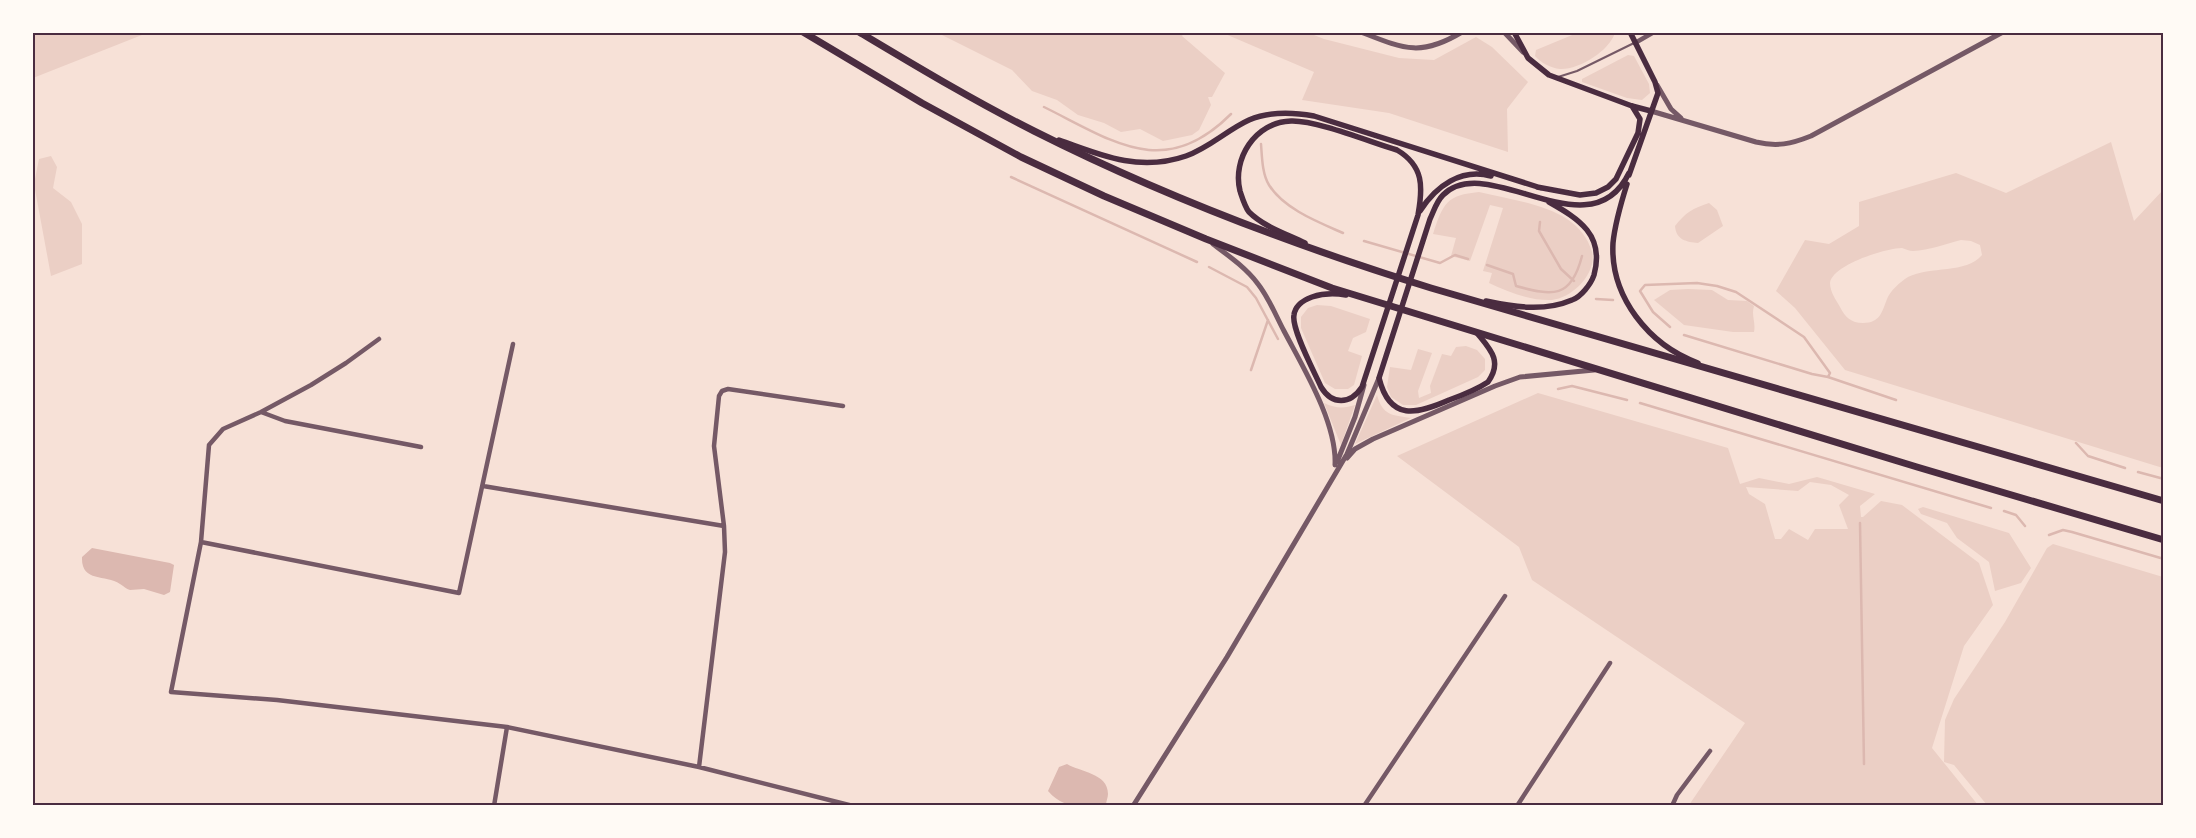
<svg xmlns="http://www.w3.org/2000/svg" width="2196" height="838" viewBox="0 0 2196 838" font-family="Barlow,sans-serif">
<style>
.green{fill:#ebcfc5;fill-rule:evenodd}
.water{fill:#dcb8b0}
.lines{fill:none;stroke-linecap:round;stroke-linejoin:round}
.stream{stroke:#dcb8b0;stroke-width:2.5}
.service{stroke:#755966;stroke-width:2}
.minor{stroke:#755966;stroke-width:4.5}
.tertiary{stroke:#755966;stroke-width:5}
.secondary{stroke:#4a2c40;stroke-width:5.5}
.trunk{stroke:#4a2c40;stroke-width:7}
.neatline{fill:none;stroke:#4a2c40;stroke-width:2}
</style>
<rect width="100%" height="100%" fill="#f7e1d7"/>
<path class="green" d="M33,32H147V33L33,78Z
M938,33H1184L1182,36L1225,73L1212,97H1208L1211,105L1199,130L1192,135L1163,141L1140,129L1121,132L1104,123L1078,115L1057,100L1032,91L1012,70Z
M1223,33H1309L1324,39L1399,58L1434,60L1476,37L1492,47L1528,82L1507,109L1508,152L1389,113L1302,100L1314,72Z
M1577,33H1615C1609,51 1579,70 1560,69C1551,68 1541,63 1535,56L1536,50Z
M1628,55L1634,56L1649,84L1650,93L1642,100L1627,98L1582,82V79Z
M2111,142L2134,221L2163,190V468L1845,370L1795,308L1776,291L1805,240L1829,244L1859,226V202L1956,173L2006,193ZM1961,240L1971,241L1980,245L1982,255C1966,274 1930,266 1908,277C1900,282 1890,291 1887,299C1882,312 1880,323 1863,323C1851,323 1845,317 1840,307C1836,300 1830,292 1830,283C1832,265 1886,248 1902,248C1906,249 1909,251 1913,251C1929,250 1946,244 1961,240Z
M51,156L57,167L53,188L71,202L82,224V264L51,276L34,184L39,159Z
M1479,192C1507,199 1542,203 1567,219C1579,227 1588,238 1592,252C1597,274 1572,298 1552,300C1531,301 1508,292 1489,283L1492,273L1483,271L1503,208L1490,205L1470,261L1451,256L1456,238L1433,234C1443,203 1447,195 1479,192Z
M1709,203L1717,210L1723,226L1698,243C1687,242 1676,240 1675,226C1685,213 1693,208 1709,203Z
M1688,289L1712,290L1728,300L1747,301L1754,306C1751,316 1756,322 1754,332H1733L1684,325L1654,300L1670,290Z
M1317,305L1331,306L1370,319L1366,332L1353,338L1348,351L1362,356L1354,385L1348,389H1335L1325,383L1301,328V317L1308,308Z
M1466,346L1477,350L1485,359V370L1478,377L1416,405H1403L1391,397L1387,387L1390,367L1411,370L1418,349L1432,353L1418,391L1419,398L1431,393L1430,386L1442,354L1451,356L1456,347Z
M1538,393L1728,448L1740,484L1759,478L1789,484L1817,477L1875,494L1860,506L1861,517H1863L1881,501L1902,505L1979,563L1993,605L1964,646L1932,748L1978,805H1689L1745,723L1532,580L1519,547L1397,456ZM1810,482L1831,485L1849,495L1839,505L1848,529H1815L1808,540L1789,529L1781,539H1775L1765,504L1749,494L1746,487L1798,491Z
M1377,395C1383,416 1392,415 1411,418L1355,444Z
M1324,403C1335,408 1343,409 1355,405L1341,445Z
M1923,507L2009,533L2031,568L2021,583L1995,591L1989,562L1957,538L1947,523L1921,514L1918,509Z
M2053,544L2163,577V805H1987L1954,765L1944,762L1945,720L1954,699L2005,622L2047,548Z"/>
<path class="water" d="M92,548L170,563L174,565L170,592L164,595L144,589L130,590C126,589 124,586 120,584C105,574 81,583 82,557Z
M1067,764C1080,772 1108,773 1108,794C1108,798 1106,801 1106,805C1083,806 1064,810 1048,791L1059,767Z"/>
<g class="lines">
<path class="stream" d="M1044,107C1113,141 1164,181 1231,114
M1261,144C1262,156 1262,174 1269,185C1284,209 1318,222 1343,233
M1011,177L1197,262
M1540,222L1539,231L1561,269L1574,281
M1364,241L1440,263L1455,255L1468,259
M1487,265L1513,274L1516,286C1553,296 1571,299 1582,256
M1209,267L1247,287L1256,298L1278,339
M1596,299L1613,300
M1670,327L1653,312L1640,291L1645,285L1697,283L1717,286L1736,292L1804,337L1830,373L1828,377
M1684,335L1812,374L1828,377L1896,400
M1251,370L1268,320
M1558,389L1572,386L1627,400
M1640,403L1991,508
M2076,443L2088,456L2125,468
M2138,472L2164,479
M2004,511L2016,515L2025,526
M1860,523L1864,764
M2049,535L2063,530L2072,532L2164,559"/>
<path class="service" d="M1558,77L1577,71L1634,43"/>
<path class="minor" d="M1635,43L1654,32
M379,339L346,363L311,385L261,412L223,429L209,445L201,542L171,692L277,700L507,727L699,767L853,806
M261,412L285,421L421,447
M483,486L724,526
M201,542L459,593L513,344
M699,767L725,552L724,526L714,446L719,396L722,391L728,389L843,406
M494,806L507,727
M1364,806L1505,596
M1517,806L1610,663
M1672,806L1677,795L1710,751"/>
<path class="tertiary" d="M1361,32C1404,49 1421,57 1462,32
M1504,32L1523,52
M1657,85L1671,109L1681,118
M1651,111L1756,142C1777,147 1791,144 1811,136L2003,32
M1213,244C1229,256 1246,268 1258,284C1269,298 1276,316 1284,331C1304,369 1337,423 1335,465
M1347,458L1355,449L1373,439L1495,386L1520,377L1594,370
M1337,462L1355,417L1364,385
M1133,806L1227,657L1347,454L1379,378"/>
<path class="secondary" d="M1514,32L1528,58L1549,75L1632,106L1651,111
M1059,140C1102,156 1140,172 1186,156C1209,148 1227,130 1249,120C1270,111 1292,112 1314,116L1541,188
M1629,175L1658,93L1655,82L1630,32
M1627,184C1621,203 1615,223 1613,243C1610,297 1649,345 1698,363
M1537,187L1580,195L1596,193L1608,187L1616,179L1638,133L1640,119L1632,106
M1420,211C1436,186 1461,168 1491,176
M1305,243C1287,234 1264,227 1249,212C1245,207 1242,197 1240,191C1232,159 1255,122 1291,121C1316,120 1370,142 1397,150C1424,166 1423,187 1418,215L1362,387C1350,405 1332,405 1321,387C1315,373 1291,329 1294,315C1295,306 1304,300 1312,297C1324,293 1334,293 1346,295
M1486,301C1514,307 1544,312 1572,300C1581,297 1591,284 1594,275C1605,235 1579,219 1549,202
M1477,333C1490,349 1503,361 1488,382C1476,390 1463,395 1449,400C1417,414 1390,422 1379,378L1430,219C1434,211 1436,202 1443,195C1487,150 1590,254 1629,173"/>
<path class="trunk" d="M803,32L922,103L1021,157L1104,196L1206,239L1332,288L1917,467L2164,540
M859,32C916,66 974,101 1034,131C1161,195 1295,246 1431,288L2164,501"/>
</g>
<rect width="2196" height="838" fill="none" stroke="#fffaf5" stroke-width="68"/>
<rect x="34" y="34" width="2128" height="770" class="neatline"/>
</svg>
